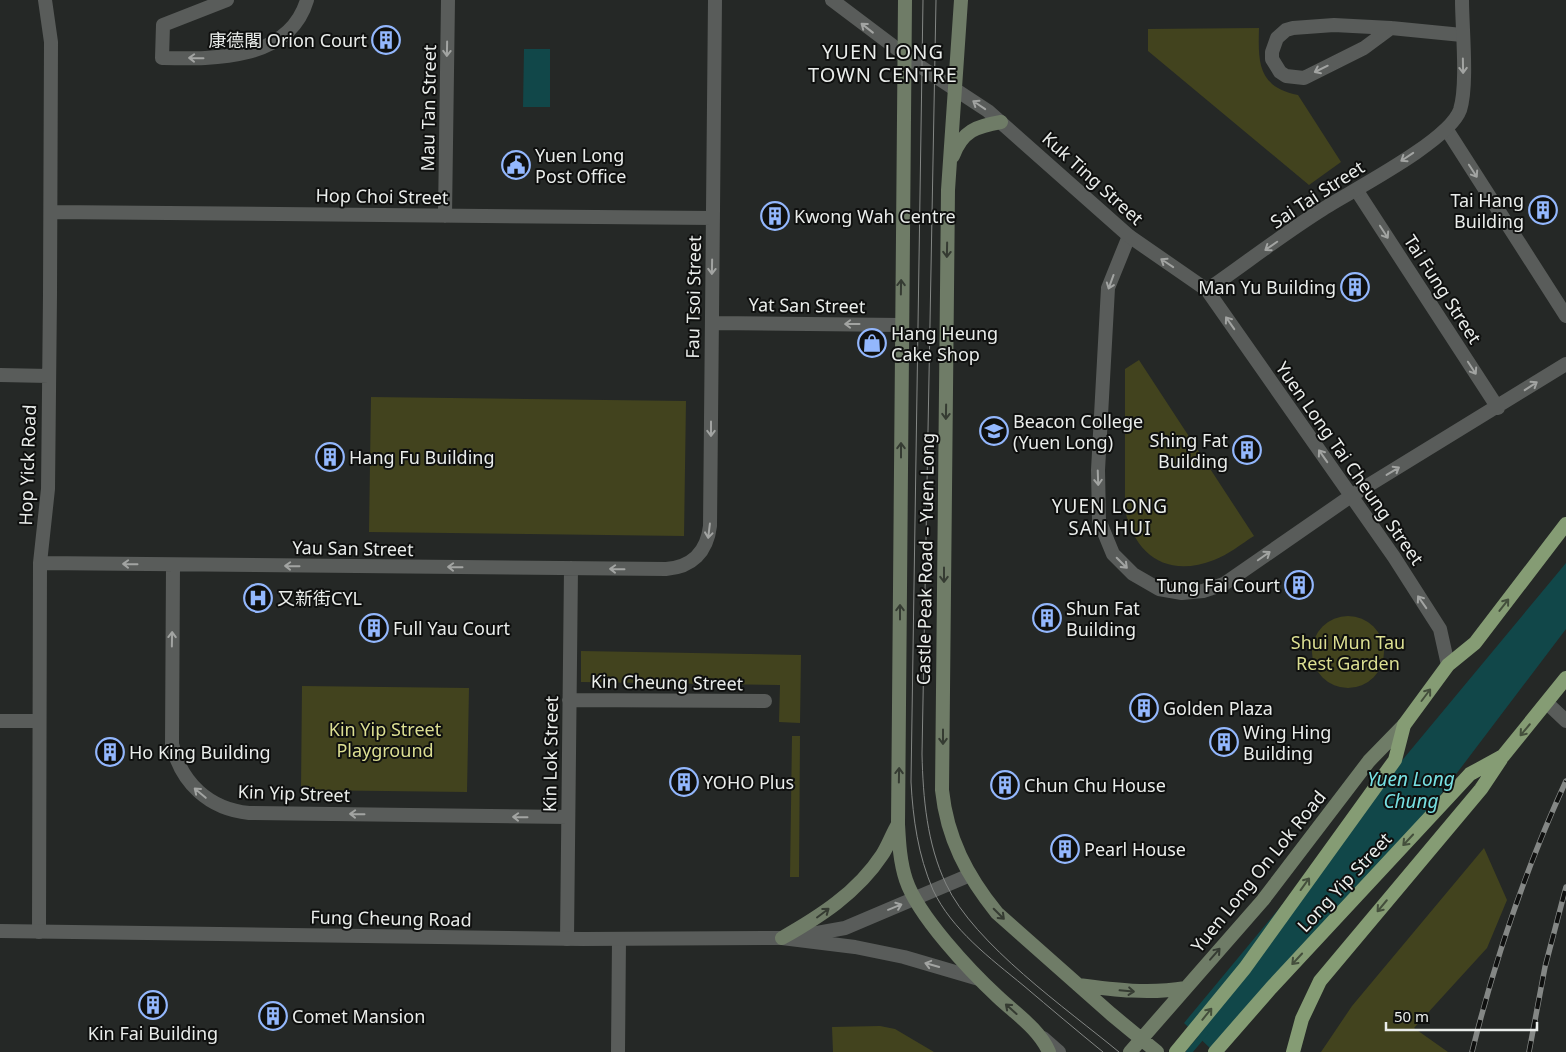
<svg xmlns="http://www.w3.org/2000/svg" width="1566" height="1052" viewBox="0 0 1566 1052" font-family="'Noto Sans','Noto Sans TC',sans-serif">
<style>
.green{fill:#42431e}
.water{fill:#114749}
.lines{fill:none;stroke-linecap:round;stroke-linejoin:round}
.stream{stroke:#114749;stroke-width:6}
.minor{stroke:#595c5a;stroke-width:14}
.tertiary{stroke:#595c5a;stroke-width:14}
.secondary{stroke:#6f7c67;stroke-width:14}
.primary{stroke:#859c74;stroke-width:14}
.tram{stroke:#848785;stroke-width:1}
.rail-casing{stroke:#848785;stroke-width:5.5}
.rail{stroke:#0f100f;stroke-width:4;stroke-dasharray:11;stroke-linecap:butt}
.oneway{stroke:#a2a4a2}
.oneway2{stroke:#353b32}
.oneway3{stroke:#444f3c}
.labels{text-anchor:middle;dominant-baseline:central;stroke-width:4;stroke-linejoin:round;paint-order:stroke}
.poi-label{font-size:18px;fill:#eaedeb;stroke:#0f100f;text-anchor:start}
.street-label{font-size:18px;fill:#eaedeb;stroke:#0f100f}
.park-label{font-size:18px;fill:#dcdf92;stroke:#0f100f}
.neighbourhood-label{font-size:19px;letter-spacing:1px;fill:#eaedeb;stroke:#0f100f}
.water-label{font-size:19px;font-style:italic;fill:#77e1e3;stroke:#0f100f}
.quarter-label{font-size:20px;letter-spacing:1px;fill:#eaedeb;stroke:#0f100f}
</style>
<rect width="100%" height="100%" fill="#252826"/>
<path class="green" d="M1259,28C1258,63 1258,87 1298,95L1341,162L1309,185L1148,51V29Z
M1139,360L1254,536C1241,544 1228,555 1214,560C1168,578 1135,556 1125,510V369Z
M371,397L686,401L684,536L369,532Z
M1312 652a36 36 0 1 1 72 0a36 36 0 1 1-72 0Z
M581,651L801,655L800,723L779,722L780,685L581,682Z
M302,686L469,688L467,792L301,790Z
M792,736H800L799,877H790Z
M1484,848L1507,900L1487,948L1414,1028L1448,1052H1321L1352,1006Z
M880,1026L895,1029L934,1052H833L832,1027Z"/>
<path class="water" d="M524,49H550V107H523Z
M1566,563V629L1438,798L1214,1052L1184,1023Z"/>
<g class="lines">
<path class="stream" d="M1189,1052L1205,1033"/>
<path class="minor" d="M227,0L163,25L162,58C214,59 289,61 307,0
M1391,28L1364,48L1304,78L1286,76L1280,72L1272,59V52L1277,38L1286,30L1293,28L1334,25L1391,28L1462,35
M1447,130L1566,316
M1357,191L1498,408
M51,212L713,218
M445,216L448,0
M1129,236L1108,288L1098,470L1099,520L1113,554L1133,574L1159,589L1182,593L1203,591L1224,584L1351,496L1566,364
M1207,290L1394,557L1440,629L1448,665
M712,323L901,325
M0,375L49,376
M40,563L666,569C692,567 707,552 710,526L715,0
M173,565L172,744C181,783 209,809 249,813L568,817
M569,700L765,701
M1547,703L1566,721
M0,721H39
M39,932L40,563L48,489L50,295L51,42L45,0
M567,939L571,568
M618,1052L619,939"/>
<path class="tertiary" d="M832,0L921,67L988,111L1129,236L1207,290C1246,263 1283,234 1323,209C1353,190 1449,141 1460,110C1468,85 1462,28 1462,0
M0,931L583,939L782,938L855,947L904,957L979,979
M800,936L845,928L970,875
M1043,1038L1059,1052"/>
<path class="secondary" d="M905,0L898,824C899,843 900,862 906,880C918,916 970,971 998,997C1016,1014 1039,1029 1049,1052
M961,0L948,190L942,790C947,838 967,876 997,913L1111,1014L1157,1052
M953,156C962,131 977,126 1001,122
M782,938C819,917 857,893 882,855C888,846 892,834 898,824
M1078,985C1115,990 1149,994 1186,988
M1130,1052L1263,900L1369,761L1404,725"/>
<path class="primary" d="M1176,1052L1245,968L1395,760L1404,725L1448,665L1475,643L1566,524
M1215,1052L1271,988L1470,774L1503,756L1566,678
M1293,1052L1302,1019L1320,981L1481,789L1501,759"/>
<path class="tram" d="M923,0L911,782C913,819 918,855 933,890C952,930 990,958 1024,986C1050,1008 1076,1030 1103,1052
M936,0L922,754C923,798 927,844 946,884C974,944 1067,1009 1119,1052"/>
<defs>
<path id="rail" d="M1472,1052C1495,959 1526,868 1566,781
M1529,1052L1545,967L1566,887"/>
</defs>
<use href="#rail" class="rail-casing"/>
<use href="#rail" class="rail"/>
</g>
<defs><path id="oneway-shaft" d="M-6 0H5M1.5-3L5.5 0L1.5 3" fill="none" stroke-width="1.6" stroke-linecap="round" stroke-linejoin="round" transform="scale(1.25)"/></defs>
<g class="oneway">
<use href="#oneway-shaft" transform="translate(867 28) rotate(-142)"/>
<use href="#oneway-shaft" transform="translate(447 49) rotate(91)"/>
<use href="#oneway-shaft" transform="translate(196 58) rotate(-179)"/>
<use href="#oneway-shaft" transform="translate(1463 66) rotate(89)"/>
<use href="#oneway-shaft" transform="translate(1321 69) rotate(154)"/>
<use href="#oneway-shaft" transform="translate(979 105) rotate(-146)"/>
<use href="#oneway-shaft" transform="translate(1407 157) rotate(146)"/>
<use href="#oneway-shaft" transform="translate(1473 171) rotate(57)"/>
<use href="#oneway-shaft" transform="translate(1384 232) rotate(57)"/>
<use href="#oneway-shaft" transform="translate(1271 246) rotate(145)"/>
<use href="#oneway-shaft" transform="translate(1167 263) rotate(-146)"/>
<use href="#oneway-shaft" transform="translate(712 267) rotate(91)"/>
<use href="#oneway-shaft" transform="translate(1111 282) rotate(110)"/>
<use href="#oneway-shaft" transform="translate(1230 323) rotate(-125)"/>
<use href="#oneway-shaft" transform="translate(852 324) rotate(-180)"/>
<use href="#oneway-shaft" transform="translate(1472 368) rotate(57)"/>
<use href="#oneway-shaft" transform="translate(1531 386) rotate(-33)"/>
<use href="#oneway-shaft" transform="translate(711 429) rotate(90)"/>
<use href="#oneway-shaft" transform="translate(1323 456) rotate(-125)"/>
<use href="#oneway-shaft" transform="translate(1393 471) rotate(-31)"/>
<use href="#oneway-shaft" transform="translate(1098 478) rotate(88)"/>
<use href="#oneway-shaft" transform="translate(709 531) rotate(97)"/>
<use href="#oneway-shaft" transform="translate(1264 556) rotate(-35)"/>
<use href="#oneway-shaft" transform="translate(1122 563) rotate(45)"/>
<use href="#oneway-shaft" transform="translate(130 564) rotate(-179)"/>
<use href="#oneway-shaft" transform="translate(292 566) rotate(-179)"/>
<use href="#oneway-shaft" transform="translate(455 567) rotate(-179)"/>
<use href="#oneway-shaft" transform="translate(617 569) rotate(-179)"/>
<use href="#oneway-shaft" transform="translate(1422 602) rotate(-125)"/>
<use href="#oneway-shaft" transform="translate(172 639) rotate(-89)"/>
<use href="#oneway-shaft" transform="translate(200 793) rotate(-140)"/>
<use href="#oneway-shaft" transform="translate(357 814) rotate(-179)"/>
<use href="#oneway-shaft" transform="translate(520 817) rotate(-179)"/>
<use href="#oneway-shaft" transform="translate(895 907) rotate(-22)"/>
<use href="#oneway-shaft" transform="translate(932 965) rotate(-164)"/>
</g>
<g class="oneway2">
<use href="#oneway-shaft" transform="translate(947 250) rotate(91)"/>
<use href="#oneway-shaft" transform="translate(901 287) rotate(-89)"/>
<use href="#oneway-shaft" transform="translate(946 412) rotate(91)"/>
<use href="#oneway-shaft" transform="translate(901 450) rotate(-90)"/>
<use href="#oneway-shaft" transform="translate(944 575) rotate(90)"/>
<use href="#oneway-shaft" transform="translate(900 612) rotate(-90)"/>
<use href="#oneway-shaft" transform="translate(943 737) rotate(90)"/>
<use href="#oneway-shaft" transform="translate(899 775) rotate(-89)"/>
<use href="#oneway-shaft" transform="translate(823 913) rotate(-37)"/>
<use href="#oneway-shaft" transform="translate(999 914) rotate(45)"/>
<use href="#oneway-shaft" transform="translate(1215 954) rotate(-49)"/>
<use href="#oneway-shaft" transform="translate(1127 991) rotate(5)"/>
<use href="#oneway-shaft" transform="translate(1011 1009) rotate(-138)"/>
</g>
<g class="oneway3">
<use href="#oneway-shaft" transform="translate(1504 605) rotate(-52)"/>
<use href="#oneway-shaft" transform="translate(1426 695) rotate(-53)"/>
<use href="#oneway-shaft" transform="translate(1525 730) rotate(130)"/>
<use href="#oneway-shaft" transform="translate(1408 840) rotate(133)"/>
<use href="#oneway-shaft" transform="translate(1305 884) rotate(-54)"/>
<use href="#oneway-shaft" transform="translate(1382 906) rotate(130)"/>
<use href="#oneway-shaft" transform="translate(1297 959) rotate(133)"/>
<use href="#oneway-shaft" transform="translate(1207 1014) rotate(-51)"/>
</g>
<defs>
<symbol id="building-ring" viewBox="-11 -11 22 22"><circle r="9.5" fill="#0f100f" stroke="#93b7fd" stroke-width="1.5"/><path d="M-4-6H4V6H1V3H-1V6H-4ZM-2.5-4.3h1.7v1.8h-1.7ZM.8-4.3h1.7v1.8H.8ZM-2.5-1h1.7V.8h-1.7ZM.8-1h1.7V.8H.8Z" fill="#93b7fd"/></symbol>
<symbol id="civic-ring" viewBox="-11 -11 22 22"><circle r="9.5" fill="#0f100f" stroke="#93b7fd" stroke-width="1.5"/><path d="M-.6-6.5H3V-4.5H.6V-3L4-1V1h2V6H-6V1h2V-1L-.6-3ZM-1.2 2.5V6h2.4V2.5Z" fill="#93b7fd"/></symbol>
<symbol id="shop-ring" viewBox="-11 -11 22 22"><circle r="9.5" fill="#0f100f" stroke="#93b7fd" stroke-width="1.5"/><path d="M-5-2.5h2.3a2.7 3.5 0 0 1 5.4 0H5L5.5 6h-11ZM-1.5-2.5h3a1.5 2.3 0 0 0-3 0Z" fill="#93b7fd"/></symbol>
<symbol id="school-ring" viewBox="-11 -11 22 22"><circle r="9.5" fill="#0f100f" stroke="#93b7fd" stroke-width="1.5"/><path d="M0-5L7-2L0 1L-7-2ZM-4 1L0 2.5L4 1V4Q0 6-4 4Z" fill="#93b7fd"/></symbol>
<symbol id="hospital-ring" viewBox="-11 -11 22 22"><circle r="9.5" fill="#0f100f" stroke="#93b7fd" stroke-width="1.5"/><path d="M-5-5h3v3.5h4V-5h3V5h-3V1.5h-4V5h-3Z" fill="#93b7fd"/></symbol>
</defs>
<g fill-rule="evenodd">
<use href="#building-ring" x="370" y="24" width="32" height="32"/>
<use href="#civic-ring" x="500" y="149" width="32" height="32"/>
<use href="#building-ring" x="1527" y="194" width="32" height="32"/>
<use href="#building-ring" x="759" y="200" width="32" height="32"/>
<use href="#building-ring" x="1339" y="271" width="32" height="32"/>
<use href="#shop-ring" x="856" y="327" width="32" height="32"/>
<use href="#school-ring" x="978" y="415" width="32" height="32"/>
<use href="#building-ring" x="1231" y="434" width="32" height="32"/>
<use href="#building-ring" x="314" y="441" width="32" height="32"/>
<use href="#building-ring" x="1283" y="569" width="32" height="32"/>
<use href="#hospital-ring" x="242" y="582" width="32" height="32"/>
<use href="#building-ring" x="1031" y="602" width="32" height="32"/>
<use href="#building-ring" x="358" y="612" width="32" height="32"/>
<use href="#building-ring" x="1128" y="692" width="32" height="32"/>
<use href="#building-ring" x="1208" y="726" width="32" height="32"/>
<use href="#building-ring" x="94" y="736" width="32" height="32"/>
<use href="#building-ring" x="668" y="766" width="32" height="32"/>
<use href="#building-ring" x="989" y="769" width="32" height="32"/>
<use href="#building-ring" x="1049" y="833" width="32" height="32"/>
<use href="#building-ring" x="137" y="989" width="32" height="32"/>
<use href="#building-ring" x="257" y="1000" width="32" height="32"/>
</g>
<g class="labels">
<g class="poi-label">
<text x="367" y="40" text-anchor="end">康德閣 Orion Court</text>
<text x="535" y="155">Yuen Long<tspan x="535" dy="21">Post Office</tspan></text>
<text x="1524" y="200" text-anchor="end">Tai Hang<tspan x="1524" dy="21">Building</tspan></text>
<text x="794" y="216">Kwong Wah Centre</text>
<text x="1336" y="287" text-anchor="end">Man Yu Building</text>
<text x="891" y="333">Hang Heung<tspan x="891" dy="21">Cake Shop</tspan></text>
<text x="1013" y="421">Beacon College<tspan x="1013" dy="21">(Yuen Long)</tspan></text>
<text x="1228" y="440" text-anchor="end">Shing Fat<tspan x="1228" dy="21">Building</tspan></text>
<text x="349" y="457">Hang Fu Building</text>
<text x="1280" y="585" text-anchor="end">Tung Fai Court</text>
<text x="277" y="598">又新街CYL</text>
<text x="1066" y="608">Shun Fat<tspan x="1066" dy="21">Building</tspan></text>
<text x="393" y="628">Full Yau Court</text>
<text x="1163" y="708">Golden Plaza</text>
<text x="1243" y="732">Wing Hing<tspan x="1243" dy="21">Building</tspan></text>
<text x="129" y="752">Ho King Building</text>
<text x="703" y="782">YOHO Plus</text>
<text x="1024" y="785">Chun Chu House</text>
<text x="1084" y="849">Pearl House</text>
<text x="292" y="1016">Comet Mansion</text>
<text x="153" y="1033" text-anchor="middle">Kin Fai Building</text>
</g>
<g class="street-label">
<text transform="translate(428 108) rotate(-89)">Mau Tan Street</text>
<text transform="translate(1093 178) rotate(42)">Kuk Ting Street</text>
<text transform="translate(1317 194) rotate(-33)">Sai Tai Street</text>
<text transform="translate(382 196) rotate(1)">Hop Choi Street</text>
<text transform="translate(1443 289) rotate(57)">Tai Fung Street</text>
<text transform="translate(693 297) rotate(-89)">Fau Tsoi Street</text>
<text transform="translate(807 305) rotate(1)">Yat San Street</text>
<text transform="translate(1350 463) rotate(55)">Yuen Long Tai Cheung Street</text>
<text transform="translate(27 465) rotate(-88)">Hop Yick Road</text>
<text transform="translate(353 548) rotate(1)">Yau San Street</text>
<text transform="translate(925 559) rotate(-89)">Castle Peak Road – Yuen Long</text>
<text transform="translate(667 682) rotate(1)">Kin Cheung Street</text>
<text transform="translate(550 754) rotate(-89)">Kin Lok Street</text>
<text transform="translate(294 793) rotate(2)">Kin Yip Street</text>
<text transform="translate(1258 871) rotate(-51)">Yuen Long On Lok Road</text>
<text transform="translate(1344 882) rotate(-47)">Long Yip Street</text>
<text transform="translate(391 918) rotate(1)">Fung Cheung Road</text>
</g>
<g class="park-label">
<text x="1348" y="642">Shui Mun Tau<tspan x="1348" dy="21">Rest Garden</tspan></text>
<text x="385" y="729">Kin Yip Street<tspan x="385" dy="21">Playground</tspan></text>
</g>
<g class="neighbourhood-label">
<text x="1110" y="506">YUEN LONG<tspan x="1110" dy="22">SAN HUI</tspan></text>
</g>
<g class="water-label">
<text x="1411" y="779">Yuen Long<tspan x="1411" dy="22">Chung</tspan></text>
</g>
<g class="quarter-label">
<text x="883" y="51">YUEN LONG<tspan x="883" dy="23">TOWN CENTRE</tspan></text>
</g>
</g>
<path d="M1386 1022v8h151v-8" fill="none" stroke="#eaedeb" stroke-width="2.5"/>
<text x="1394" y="1022" font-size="15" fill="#eaedeb" stroke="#0f100f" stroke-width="4" paint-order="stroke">50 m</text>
</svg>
